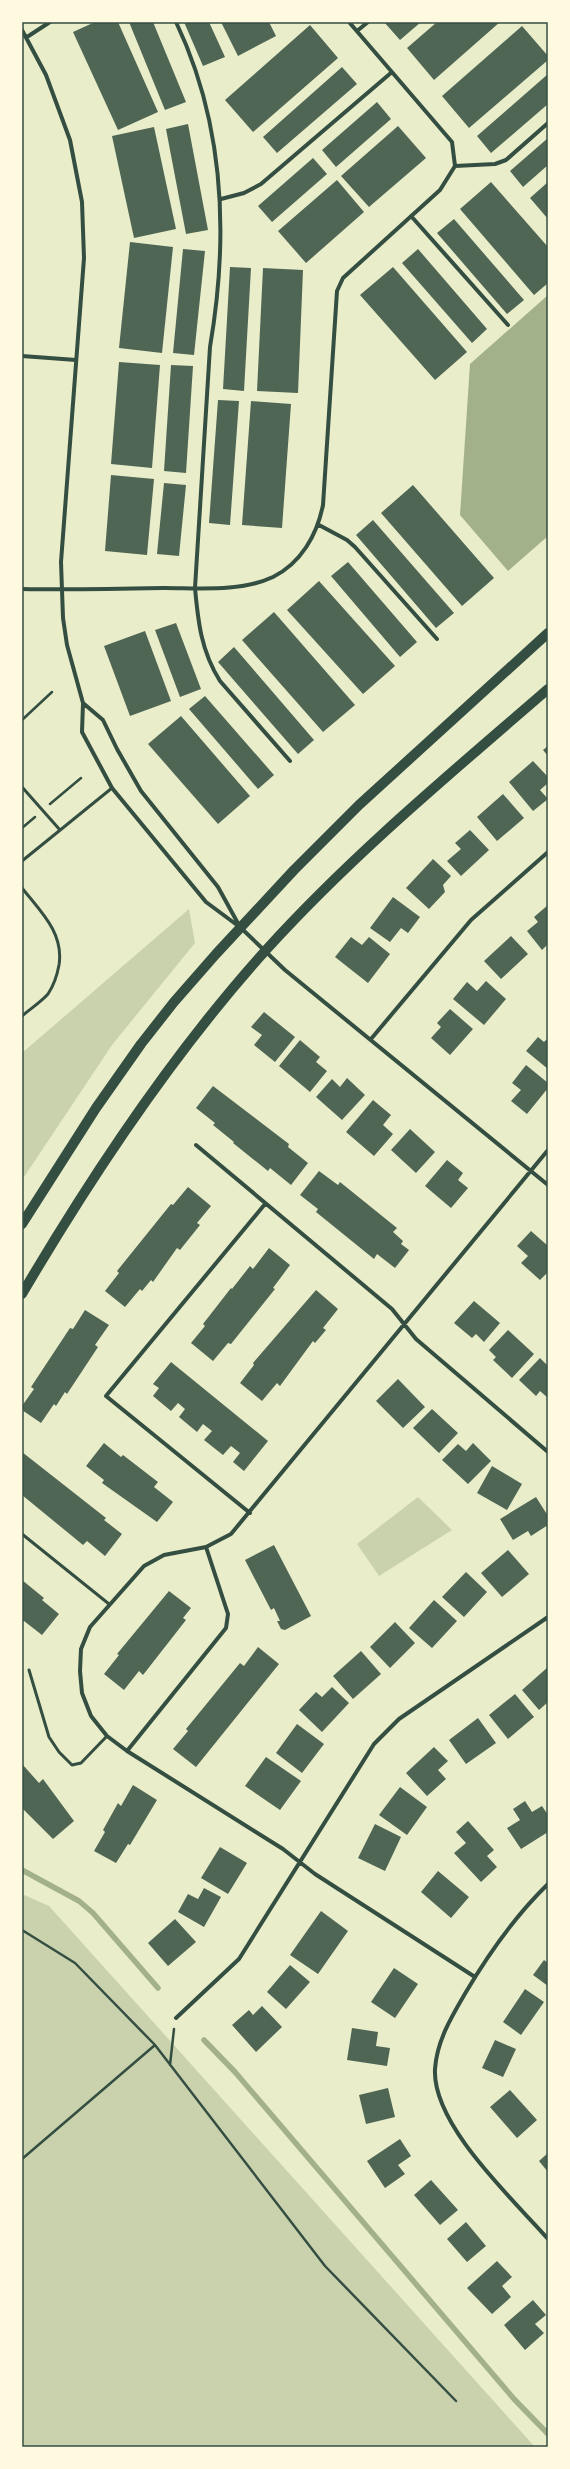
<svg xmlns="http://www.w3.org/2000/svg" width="570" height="2469" viewBox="0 0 570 2469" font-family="'Work Sans',sans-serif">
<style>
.green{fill:#cad2ad}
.water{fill:#a3b18a}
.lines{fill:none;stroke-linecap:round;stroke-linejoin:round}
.stream{stroke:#a3b18a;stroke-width:5.5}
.building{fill:#4f6655}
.path{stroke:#344e41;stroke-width:2.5}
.service{stroke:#344e41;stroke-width:3}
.minor{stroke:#344e41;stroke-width:4}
.primary{stroke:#344e41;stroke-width:10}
.neatline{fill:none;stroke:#344e41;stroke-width:1.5}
</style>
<rect width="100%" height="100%" fill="#e9edc9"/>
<path class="green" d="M189,909L195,943L112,1045L22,1180V1053Z
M418,1497L452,1530L379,1576L357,1544Z
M22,1894L49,1906L535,2447H22Z"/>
<path class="water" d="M548,295V536L508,571L460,515L470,364Z"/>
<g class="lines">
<path class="stream" d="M22,1870L79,1901L93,1913L158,1988
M204,2040L235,2072L514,2399L548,2434"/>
</g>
<path class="building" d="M95,22H118L158,112L118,130L73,32Z
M129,22H153L186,102L165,110Z
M184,22H209L225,57L203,66Z
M221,22H269L276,36L238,56Z
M384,22H421L400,40Z
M437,22H500L434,80L407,48Z
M310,25L338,58L253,132L225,100Z
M522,26L548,56V60L469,128L442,96Z
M342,67L357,84L277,153L263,137Z
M548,74V104L491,153L477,136Z
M377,102L391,119L336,167L322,150Z
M188,124L208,230L186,234L166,129Z
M398,126L426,158L369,207L341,176Z
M154,127L176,229L134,238L112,136Z
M548,138V165L523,187L510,171Z
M313,158L327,174L272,222L258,206Z
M337,180L364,212L306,263L278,231Z
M491,182L548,247V283L534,295L460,209Z
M548,182V219L530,198Z
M454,219L524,300L507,314L437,233Z
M130,242L173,247L162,353L119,348Z
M183,249L205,251L194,355L173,353Z
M418,249L487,329L472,343L402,263Z
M230,267L251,268L244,391L223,389Z
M393,267L467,352L435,380L360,295Z
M263,268L303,270L298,393L257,391Z
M119,362L160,365L152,468L111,464Z
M171,365L193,366L186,473L164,471Z
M218,400L239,401L230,525L209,523Z
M251,401L291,404L282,528L242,525Z
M111,475L154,479L147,555L105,551Z
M164,483L186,485L179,556L157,554Z
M413,485L494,578L462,606L381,513Z
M373,520L454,613L436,628L356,535Z
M348,562L417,642L400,657L331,576Z
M319,581L395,666L363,694L287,610Z
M274,612L355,705L323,732L242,640Z
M176,623L201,689L180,697L155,630Z
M145,631L171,701L130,716L104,646Z
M234,647L314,740L298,754L218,662Z
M205,696L274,775L258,789L189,709Z
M181,716L250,796L218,824L148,744Z
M548,746V756L543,750Z
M533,761L548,777V783L540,790L548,799L533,811L509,782Z
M503,794L524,818L497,841L477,817Z
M470,830L489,850L461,876L447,861L461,849L455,843Z
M433,859L451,876L443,885L445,892L429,909L406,888Z
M393,897L420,917L408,933L401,928L390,942L370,928Z
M548,905V944L542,950L527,931L538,922L534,917Z
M511,936L528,954L501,979L484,961Z
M351,937L362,945L369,937L390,954L368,983L335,957Z
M486,981L506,999L484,1025L453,999L467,982L477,991Z
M450,1009L473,1029L450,1055L431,1038L441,1027L437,1023Z
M264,1012L295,1037L275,1062L254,1045L262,1035L251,1027Z
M538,1037L544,1042L548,1038V1069L526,1051Z
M300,1040L320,1057L316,1062L327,1071L310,1092L279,1066Z
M526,1065L548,1083V1088L527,1114L511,1101L521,1090L512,1083Z
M347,1078L365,1095L342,1120L316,1097L332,1079L340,1087Z
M213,1086L289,1144L288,1147L308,1163L291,1185L270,1168L268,1171L233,1143L234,1142L213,1125L215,1123L196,1108Z
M373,1100L391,1115L383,1125L393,1134L374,1156L346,1132Z
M410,1129L435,1152L416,1173L391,1150Z
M447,1160L463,1173L458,1180L468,1188L451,1208L425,1186Z
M319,1171L338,1185L340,1182L397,1228L393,1232L403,1241L401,1244L409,1250L395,1268L377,1254L374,1259L316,1212L318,1209L300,1195Z
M188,1187L211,1206L197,1223L200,1225L180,1250L177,1248L153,1282L151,1280L142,1291L140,1289L125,1307L105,1291L119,1273L117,1271L171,1204L173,1205Z
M531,1231L548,1246V1272L540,1280L521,1263L528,1256L517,1246Z
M269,1248L290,1265L273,1288L275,1289L231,1344L228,1343L213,1361L191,1343L205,1326L203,1324L231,1288L232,1289L250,1266L253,1269Z
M316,1290L338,1309L323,1328L326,1330L315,1343L313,1341L280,1386L277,1383L262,1401L240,1383L254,1365L253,1363Z
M474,1301L500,1323L484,1342L476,1334L472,1338L454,1323Z
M85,1310L109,1325L95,1345L98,1347L67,1394L65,1392L56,1406L54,1404L41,1423L22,1410V1406L34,1389L31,1387L70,1328L73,1329Z
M508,1330L534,1354L512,1378L493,1360L496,1357L489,1350Z
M540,1358L548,1366V1398L540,1391L536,1396L519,1380Z
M171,1362L268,1441L244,1471L233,1462L240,1453L231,1446L223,1455L204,1440L212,1431L203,1424L197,1432L179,1417L185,1409L178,1403L171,1411L153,1396L159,1388L153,1384Z
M398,1379L425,1407L403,1428L376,1401Z
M432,1409L458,1433L439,1453L413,1428Z
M104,1443L121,1457L123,1455L158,1482L154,1487L173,1502L157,1522L102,1483L104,1480L86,1466Z
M473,1443L491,1461L468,1484L442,1460L458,1444L466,1451Z
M22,1452L106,1518L104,1520L122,1534L105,1556L87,1541L83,1545L22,1495Z
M492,1466L522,1484L507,1510L477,1493Z
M536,1497L548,1516V1525L531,1536L528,1531L513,1540L500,1519Z
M274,1545L311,1616L285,1630L281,1629L277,1621H280L274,1608L271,1610L245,1560Z
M508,1550L529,1574L502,1597L481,1573Z
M466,1572L487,1592L464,1617L442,1597Z
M22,1580L44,1598L42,1600L59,1614L42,1635L24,1621H22Z
M169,1591L191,1608L183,1618L186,1620L143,1675L139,1671L124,1690L104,1674L119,1655L117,1654Z
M434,1600L457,1621L432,1648L409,1628Z
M395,1622L415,1643L390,1668L370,1647Z
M258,1647L279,1664L196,1767L173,1749L188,1731L186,1729L240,1663L244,1666Z
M361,1651L381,1674L353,1699L333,1676Z
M548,1667V1702L539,1710L522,1690Z
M332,1687L349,1703L322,1732L299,1710L316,1692L322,1697Z
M515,1694L534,1717L508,1739L489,1715Z
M478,1718L496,1743L466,1764L449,1740Z
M297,1724L324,1744L302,1773L276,1753Z
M434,1747L448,1761L438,1770L446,1779L427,1796L406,1773Z
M266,1757L301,1781L280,1810L245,1786Z
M23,1765L39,1783L43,1779L74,1821L53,1839L22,1808Z
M133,1785L157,1800L130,1845L128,1844L116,1863L94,1851L105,1832L103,1830L118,1803L121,1806Z
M400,1787L427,1807L407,1835L379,1815Z
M525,1801L532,1812L542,1806L548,1815V1832L521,1849L507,1828L520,1820L513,1809Z
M468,1821L494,1850L487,1856L497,1867L481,1882L454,1853L466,1843L456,1832Z
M375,1824L401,1837L385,1871L358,1858Z
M220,1847L247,1863L228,1894L201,1878Z
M438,1871L469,1897L451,1918L421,1892Z
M204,1888L221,1897L204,1927L178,1912L188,1894L198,1899Z
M321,1911L348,1931L318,1974L290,1955Z
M175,1919L196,1942L168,1966L148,1943Z
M544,1960L548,1963V1986L533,1975Z
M290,1965L310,1982L286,2009L267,1992Z
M394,1968L418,1984L395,2018L371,2002Z
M525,1989L544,2002L521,2035L503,2022Z
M262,2006L282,2027L256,2052L232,2025L249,2010L253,2015Z
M352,2028L378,2032L376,2046L390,2048L387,2066L347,2060Z
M495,2040L516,2049L503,2077L482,2068Z
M388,2088L395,2117L366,2124L359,2095Z
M510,2090L537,2120L517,2138L490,2107Z
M400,2139L411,2156L398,2165L405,2174L385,2188L367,2161Z
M548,2153V2172L539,2161Z
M431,2180L458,2210L440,2225L414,2195Z
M466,2222L486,2246L467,2262L447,2239Z
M497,2261L512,2277L502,2286L511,2297L492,2314L467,2288Z
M533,2300L546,2315L535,2324L544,2333L525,2350L504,2325Z"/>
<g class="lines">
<path class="path" d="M22,720L52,692
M50,804L81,778
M22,828L35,817
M22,1930L75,1963L155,2045L325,2266L456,2401
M170,2065L174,2029
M22,2159L155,2045"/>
<path class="service" d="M22,787L60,830
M22,861L112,788
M22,888C41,912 64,933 59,965C57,976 54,985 48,994C41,1002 30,1009 22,1016
M22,1534L109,1604
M29,1670L49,1737L59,1752L72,1765L81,1763L107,1736"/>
<path class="minor" d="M176,22C225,125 229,236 210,347L195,588C198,621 201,651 220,681L290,761
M22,30L46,75L70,140L82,202L84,258L61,562L63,618L67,645L83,703L82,732L112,788L206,902L241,928L285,970L548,1185
M357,31L368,22
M27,37L50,22
M455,166L495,164L506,160L548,123
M221,199L244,193L261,184L392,72
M411,216L508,325
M22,356L76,360
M319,525L347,540L355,547L437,639
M22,589C70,590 117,589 165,588C199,588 241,592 273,577C301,563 317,535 323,505L337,291L343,278L440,190L455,166L452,142L349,22
M83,703L103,720L117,749L141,791L218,887L240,927
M371,1039L471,920L548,852
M196,1145L392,1309L416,1339L548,1452
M250,1513L106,1396L265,1204
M127,1751L226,1628L228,1614L206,1547
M548,1884C516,1915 489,1953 466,1992C452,2016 437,2040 435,2069C432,2125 513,2199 548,2239
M475,1977L315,1874L283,1849L127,1751L107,1736L91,1716L82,1693L80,1671L81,1649L90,1627L144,1566L164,1555L206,1547L231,1534L548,1150
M176,2018L239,1959L374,1744L399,1719L548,1617"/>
<path class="primary" d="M22,1224L96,1108L141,1044L174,1002L216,954L294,870L359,805L548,633
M22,1294C92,1175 173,1053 266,950C352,855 451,773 548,689"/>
</g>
<rect width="570" height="2469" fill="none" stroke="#fefae0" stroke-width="46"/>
<rect x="23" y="23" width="524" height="2423" class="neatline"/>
</svg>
